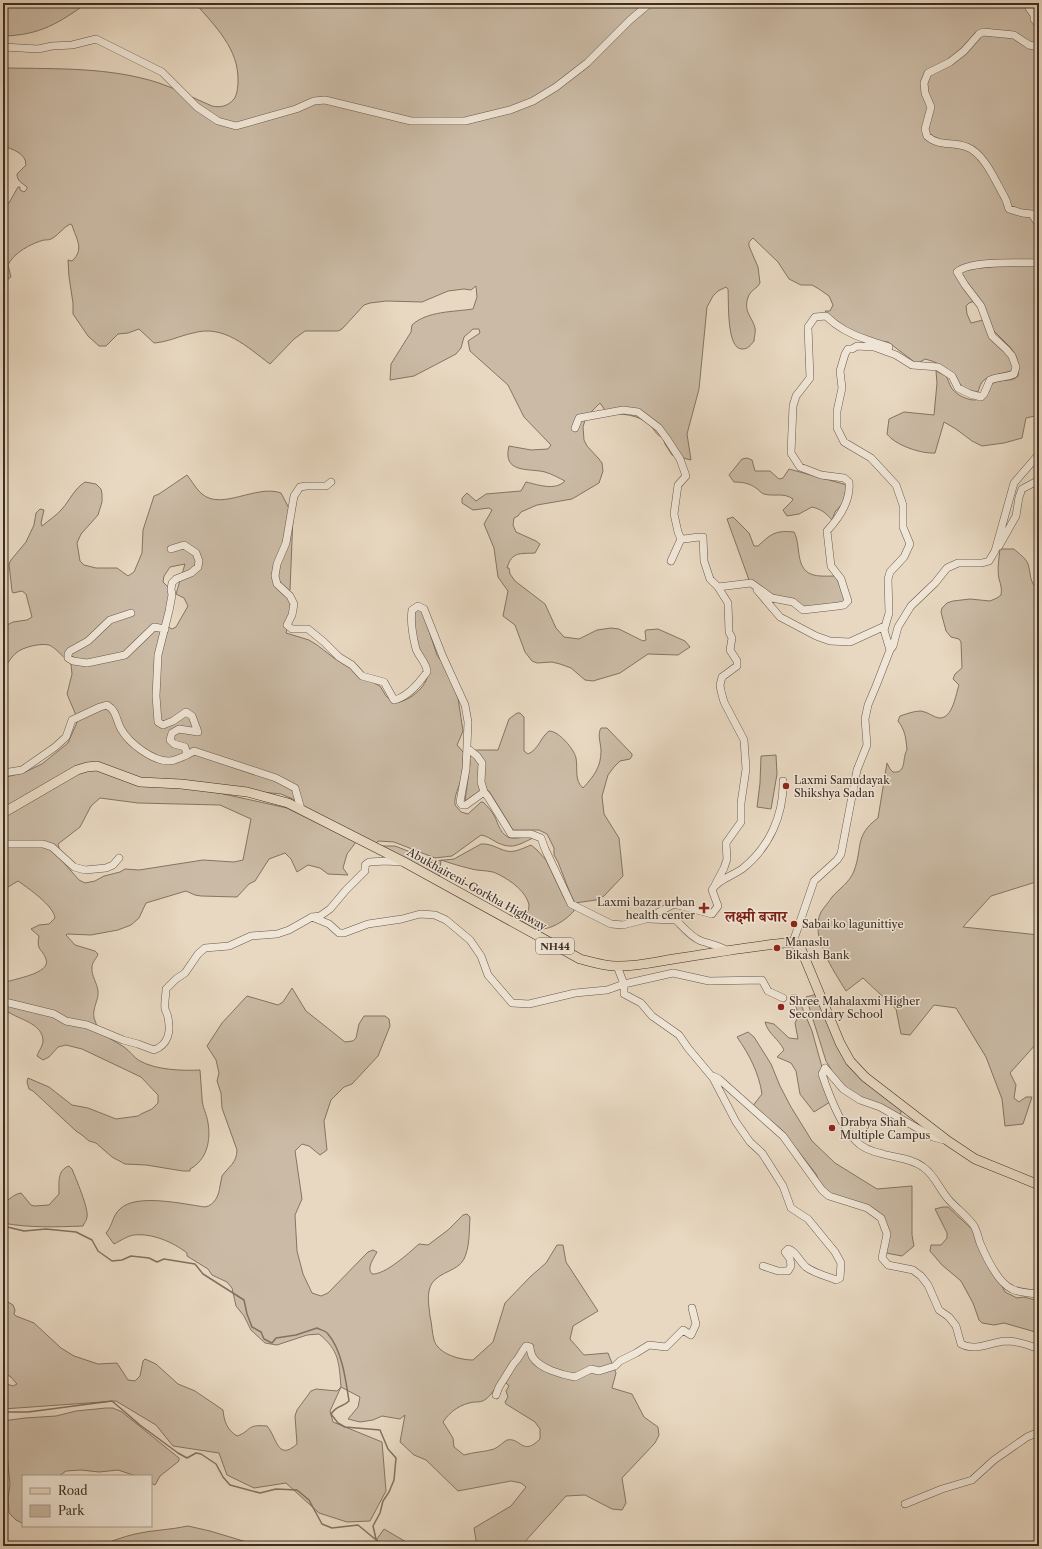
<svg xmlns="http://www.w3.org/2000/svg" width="1042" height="1549" viewBox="0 0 1042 1549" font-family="'Libre Caslon Text','Noto Serif Devanagari',serif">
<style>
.green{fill:#cbbba6;stroke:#847464;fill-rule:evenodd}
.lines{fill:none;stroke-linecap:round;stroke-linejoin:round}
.stream{stroke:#817161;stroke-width:1.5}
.minor-casing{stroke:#68584a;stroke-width:8}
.major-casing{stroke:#3e2e23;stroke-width:10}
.minor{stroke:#f0e6d7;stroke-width:7}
.major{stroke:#e8d8c1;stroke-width:9}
.poi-dot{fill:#8f2418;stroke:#f0e6d7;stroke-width:1.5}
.labels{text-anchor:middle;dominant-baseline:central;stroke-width:3;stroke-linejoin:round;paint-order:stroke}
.shield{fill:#f0e6d7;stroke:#736559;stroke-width:1}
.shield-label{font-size:10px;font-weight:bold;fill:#3e2e23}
.poi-label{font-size:11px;fill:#3e2e23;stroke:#f0e6d7;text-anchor:start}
.street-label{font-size:11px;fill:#3e2e23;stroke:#f0e6d7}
.district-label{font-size:15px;font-weight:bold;fill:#7a1f14;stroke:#f0e6d7}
</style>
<rect width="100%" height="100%" fill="#e8d8c1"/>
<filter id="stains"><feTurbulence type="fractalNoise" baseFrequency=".005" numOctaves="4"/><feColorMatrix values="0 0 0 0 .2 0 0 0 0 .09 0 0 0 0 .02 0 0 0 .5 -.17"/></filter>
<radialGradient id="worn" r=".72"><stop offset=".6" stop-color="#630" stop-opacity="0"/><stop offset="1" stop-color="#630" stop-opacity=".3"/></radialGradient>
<path class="green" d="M3,3H87C59,23 40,35 4,36L3,35Z
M195,3H1039V415L1026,418L1022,438L1004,443L982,446L972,441L956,429L944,422L935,453C921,454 895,445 887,434L889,419L904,412L934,415L937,383L936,371L946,376C948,379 949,384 951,387C955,395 973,404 981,398C985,395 987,387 992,384C1000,378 1012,383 1018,376L1019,367L1016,356L1011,348L992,329L980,299L969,303L966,306L967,314L971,323L983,320L1012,357L1013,370C1004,374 989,374 982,382C980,385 979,389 978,392L965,389L943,366L932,361L925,359L917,364L888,342L868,341L843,328L825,311H830L833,305L829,296L819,289L812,285H801L789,279L778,262L753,238L749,242V246L758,267L760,283C758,288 751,290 749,295C742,311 752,316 755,328C756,332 754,337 754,341C750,346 748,349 742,349C726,349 729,300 728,289L726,287L718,291L713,296L707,307L699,389L687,434L691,460L672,455L665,444L663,438C655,434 655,430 650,425C638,414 622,414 607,413L600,403L586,417L583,427L584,440L587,446L599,459L602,463L603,471L599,483L572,499L537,505L521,512L518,516L514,518L513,525L516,532L536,541L540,544L535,553C520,554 512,551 507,568H509L510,574L515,581L545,604L556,628L564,637L579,639L597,630L611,628L619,629L643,641L646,640L645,631L646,630L658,629L685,641L690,647L678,655L648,654L620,673L593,681L585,680L571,668L560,664L552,662L537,663L532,661L525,652L515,625L503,616L508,591L498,577L494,548L484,524L492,510L489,508L473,510L462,503V498L467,493L476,501L486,494L521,491L526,482C539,485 555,491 565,481C559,478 552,474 545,472C529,468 502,474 509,446L531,450L548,449L551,445L524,417L508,385L470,351L468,341L480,333L479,329H473L464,337L461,348L456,354L414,376L390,380L391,364L411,332L412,325C427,311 453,312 473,309L477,297L476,286L471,290L464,289L448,291L422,302L386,301L370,303L364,305L342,329L338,331H305L294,339L270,364C247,347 224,324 193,333C179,336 168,342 154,343L139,329L128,333L118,334L106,346H99L88,336L73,314V303L69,277L68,260L72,261C85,249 76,239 72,225L70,224C63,228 59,234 53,238C50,240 47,240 44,240C32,243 13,253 8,265L11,277L7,280L3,279V207L9,203L18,187H20V190L24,192L27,189V187C22,183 17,181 17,174L26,165C26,153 12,149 3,146V67L7,68C57,69 110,67 159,83C177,89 195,99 212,106C221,108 228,106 234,99C237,95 238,87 238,81C239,49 215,26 195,3Z
M747,458L752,460L755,471H770L779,479L783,478L789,469L847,485L843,503L835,512L832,520C826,513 821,509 812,507L799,514L787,516L783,510L792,501L793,499C783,492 774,497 764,494C761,493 759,490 756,488C749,483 742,482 734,482L729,475L742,459Z
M187,475C191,480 197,490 202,494C222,511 256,484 281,493L293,516L290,590L285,593C295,608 290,617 286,633L309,640L317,645L334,658L350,668L362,677L380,686L386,696L394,703C411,701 429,686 429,668C428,662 421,655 418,649C414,640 414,626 413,615L418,608L422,610L437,655L446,668L458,698L463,731L457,745L464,753C462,762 463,770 461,779C459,788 454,795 455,805L461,812L468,814L481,802H483C487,806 492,811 495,817C498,824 501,836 511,838C517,839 524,836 533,838C518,845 512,850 496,842C491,839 487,836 481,835L452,856L435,858L394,842L378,841L375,845L311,813L295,800L281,794L120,777L219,793L287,808L356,842L347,854L343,868L348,875L328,874L320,868L308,865L297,872L291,859L285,853L269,859L255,881L249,884L237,897L201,896L195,895L186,891L146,903L139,918L131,925L118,930L91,935L67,934L66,935L75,945L95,951L98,954C97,958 92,962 92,967C91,976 97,982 98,991C99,1000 92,1008 94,1018C99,1035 110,1038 124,1047C130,1051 134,1058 140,1061C156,1070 183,1071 200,1070C201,1079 201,1089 202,1098C202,1107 207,1114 208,1123C211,1140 207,1160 190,1169V1171H183L146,1165L125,1164L112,1157L96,1143L89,1141L82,1135L76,1131L33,1091L29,1089L27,1082L28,1078L49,1087L72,1105L88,1108L116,1119L138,1116L141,1114L152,1109L158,1103V1095L141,1077L82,1049L66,1045L58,1047L49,1057L43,1060L37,1056C38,1052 43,1046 43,1041C43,1024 21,1020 10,1013C7,1012 5,1009 3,1007V983C12,979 52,974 46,959C42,948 36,951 39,936L31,929L39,925L49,924L55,918C54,906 28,888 18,881L3,890V778L25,772L42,764L68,743L78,720L67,694L72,674L71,664C66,660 55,647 49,645C40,643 23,647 16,653C10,658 7,665 3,671V627L13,622L27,620L32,617L26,594L22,591L13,593L12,591L9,564L11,560L26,542L34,525L36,513L40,509L44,510L41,523L42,526C49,520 56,516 62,509C70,500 74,489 85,482L96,484L101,489L102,494V502L98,515L81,534L77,543L80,561L84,565L96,568H117L128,576L134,572L142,553L143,530L154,496L159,494ZM185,564L176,594L184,598L188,606L176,627L172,629L168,627L170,589L163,582L164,576L170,567ZM100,798L138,803L220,805L251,819L243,860L234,862L203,860L139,870L125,869L120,872L104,876L95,881L85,883L79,880L63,862L58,844L80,827L91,806Z
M733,517L749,533L754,546H758C771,534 775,530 794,532C801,544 795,568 811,574C817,577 829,576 836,576L845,600L842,603L804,608L772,596L749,580L727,519Z
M1000,549H1014C1018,553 1026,558 1028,564C1032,577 1028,580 1039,591V881L991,896L963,927L1039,935V1043L1036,1044L1010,1073L1016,1085L1014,1098L1019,1102L1026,1097H1032L1023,1124L1005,1126L1002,1099L986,1057L956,1008L934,1005L910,1035L901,1034L896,1009L863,978L846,991C834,971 809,936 821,912C824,907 829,902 832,897C839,889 850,882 854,871C863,847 854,836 878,818L887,763L890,769L893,772C907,774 902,757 907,750C906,738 905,730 898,721L900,716C907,714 913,711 921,711C928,712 933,717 939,718C953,719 956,693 959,685L953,679L955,674L962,668L961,642L959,639L951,637L946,631L941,612L942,608L947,603L953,601L970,599L990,601L997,598L1001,595C1002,589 1001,585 999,579C997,569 999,559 1000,549Z
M517,713H520L524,717V751L528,754C539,749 540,738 549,731C559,731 574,749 576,758C578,769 574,780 583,788C594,776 601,767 601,751C601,743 597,735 601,728H607L632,754V756L630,759L620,761L614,767L608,775L602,796L604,814L619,838L623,876L604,896L596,900L575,903L570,893L558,862L554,855V848L547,834L539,830H513L489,791H480L465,801L470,764L468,748L472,750H498L509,719Z
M776,755L777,774L771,809L757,807L760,783L761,756Z
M481,844C495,843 503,854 515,851C520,850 526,847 531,845L537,850L546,860L565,900L574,909V911C561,925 539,937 522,923C525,917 529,911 529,905C526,890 506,877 493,872C484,870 476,871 468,868C459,866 450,863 441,860L439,879L381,846H395L434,861L454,859Z
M292,988L306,1011L345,1042L353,1041L356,1038L359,1024L364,1016H385L389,1019L390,1026L378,1056L352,1084L344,1087L331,1100L324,1121L327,1150L320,1155L309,1146L302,1144L295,1151L302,1199L295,1215L297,1251L303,1274L312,1293L321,1296L328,1293L368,1252L373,1250L377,1252C374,1258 366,1268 372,1274C385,1275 409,1253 419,1244L428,1245L448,1230L463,1215L467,1214L470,1217C469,1232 470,1246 464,1259C458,1271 441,1271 432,1283C426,1293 429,1306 430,1316C432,1324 432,1333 434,1340C438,1354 460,1360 473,1360L493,1342L505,1303L530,1277L546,1263L557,1245H563L566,1262L598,1311L573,1326L570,1339L584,1355L608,1353L616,1373L612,1388L632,1394L644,1417L658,1427L659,1435L655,1443L622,1478L626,1503L622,1510L612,1509L585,1495L566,1496L521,1546H477L474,1528L511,1506L526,1487L521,1483L511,1481L458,1491L426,1460L414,1455L400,1442L405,1415L400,1419L382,1416L373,1420L360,1422L348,1419L358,1407L360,1397L341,1387L330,1411L333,1422L382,1442L386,1491L370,1521L347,1522L319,1513L286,1483L254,1488L227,1475L219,1453L173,1446L156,1425L116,1401L3,1409V1383L13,1386L17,1384L11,1377L3,1372V1299L13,1305L15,1310L14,1314L16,1316L34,1323L61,1348L74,1356L98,1364L117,1363L128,1380L135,1381L140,1376L143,1361L145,1359L156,1364L178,1384L195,1391L223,1410C224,1421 227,1430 237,1436C252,1431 245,1424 267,1426C277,1437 277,1462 297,1444L295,1416L297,1410L311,1391L316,1389L337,1391L341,1387C339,1362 339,1350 319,1334L307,1335L277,1345L265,1343L251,1330L244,1316L236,1306L232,1288L227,1282L212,1275L208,1269L187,1256V1253C173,1242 152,1233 134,1235C127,1236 120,1241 114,1244L106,1233C113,1225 112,1216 120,1209C136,1193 183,1204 205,1207C215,1205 219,1195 220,1186C221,1183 221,1179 222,1176C228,1167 237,1163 237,1150L222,1108L221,1093L217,1081L219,1073L216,1060L207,1046L222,1023L247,996L278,1005L283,1002ZM505,1382L509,1386L506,1391L508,1397L505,1402L506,1404L535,1422L540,1429V1439C522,1457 521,1437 507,1440C503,1442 499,1447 494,1449C485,1452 473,1452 464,1455L454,1447L453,1438L443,1422C450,1411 461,1404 474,1402C479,1402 482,1402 486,1399C494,1393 495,1384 505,1382Z
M817,994L837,1045L902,1106L900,1117L861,1098L844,1087L837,1079L826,1061L806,997Z
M791,995H797L812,1031L822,1067L819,1072L830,1102L814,1112L800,1094L796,1071L791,1063L777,1057L784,1050C779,1039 768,1034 765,1022L774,1024L789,1038L798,1039L795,1023L799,1015Z
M748,1032L754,1037L771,1064L780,1086L791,1107L812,1141L835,1163L877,1189L912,1186V1235L914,1246L902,1256L886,1253L889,1234L874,1212L830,1193L821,1185L816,1174L782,1130L762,1113L752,1107L762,1094C759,1073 749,1054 737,1037Z
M69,1166L72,1169C76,1179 89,1209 87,1217C87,1220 84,1223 83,1226C56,1227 29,1228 3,1223V1202C10,1201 11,1195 21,1193L31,1205L34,1206L49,1205L59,1194C59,1183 57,1170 69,1166Z
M943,1207H948L974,1231L1005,1292L1017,1298L1024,1297L1039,1301V1333L1004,1323L994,1325L982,1323L979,1320L973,1303L961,1281L942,1265L930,1251L931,1245H941L947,1238V1233L935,1209Z
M106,1408H113L122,1412L179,1458V1461L160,1476L155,1485L151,1483V1476H136L118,1470L99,1472L81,1470L66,1471L59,1476H23V1522L22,1523L16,1520L9,1513L8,1498L10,1485L6,1443L3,1436V1421L25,1418L56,1416L76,1411Z
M188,1526L210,1531L250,1543L285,1546H98C110,1542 122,1537 135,1534C152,1530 170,1530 188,1526Z
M384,1529L413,1546H372Z"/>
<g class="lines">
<path class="stream" d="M3,1226L24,1231L46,1229L76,1232L92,1240L98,1251L112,1261L122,1260L131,1256L149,1258L157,1262L164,1259L195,1264L203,1274L244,1300L247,1314L252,1327L261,1332L264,1339L272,1343L276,1338L296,1335L317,1328C321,1330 326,1331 328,1334C342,1350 346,1381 349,1401C342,1408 338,1404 331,1414L338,1423L345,1427L380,1430L388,1449L396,1458L394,1480L389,1492L383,1501L380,1513L373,1526L376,1539L382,1546
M3,1412H28L112,1401L140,1425L178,1453L187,1458L196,1453L201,1454L216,1464L223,1477L230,1485L260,1493L276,1489L297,1490L309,1500L322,1524L332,1528L358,1525L375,1539"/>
<defs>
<path id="minor" d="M1028,3L1029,8L1034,15V19L1039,25
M3,47L38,49L52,46L72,45L96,39L162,72L197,107L218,121L236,126L296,109L314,101L325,100L411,121H465L510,110L533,101L556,87L587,63L630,20L650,3
M1039,47L1029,45L1014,35L983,32L979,34L964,51L950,62L928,73L924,83L925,93L931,107L925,129L927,136C939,147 953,141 967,147C984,153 996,182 1005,198C1007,201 1007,205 1009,209L1022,213L1032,214L1039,225
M575,428L579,418L623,410L638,412L659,428L667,439L680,459L686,476L678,485L674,514L678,532L681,539L671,561
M331,482L326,486H306L300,487L294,496L286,543L277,564L275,576L277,584L290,596L294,604L292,615L287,625L292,629H308L324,642L339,657L352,665L362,676L384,682L394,700C408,697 419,683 427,672C427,663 419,657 416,649C413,637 410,622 412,610L418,606L424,609L443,657L465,705L468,722L466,769L460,802L462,805H466L484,792L488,797L511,834H531L541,838L545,849L571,904L611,924L623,925L646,919L674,904L712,914L718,906L712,890C717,880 732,876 742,869C769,848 784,815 783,781
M681,539C688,539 695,537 703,537L704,561L710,579L718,587L728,603L729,632L732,638L730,650L737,661V666L722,677L720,685L721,691L724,702L744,740L746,769L741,803V822L726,843L727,859L724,868L715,885
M999,546L1016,516L1019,497L1022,489L1039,480
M718,587L751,583L772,598L793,602L803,610L838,606L844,605L848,601L841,579L831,566L827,531C839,518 851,500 849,482L844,478L821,475L800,467L791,453L793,406L796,396L810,378L808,327L815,317L826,316C838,328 852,335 868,340C875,343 882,344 889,347L887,352
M757,590L780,617L816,636L830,641L850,642L885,626
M131,613L110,620L88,641L70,651L68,654V658L73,661L87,663L125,655L154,627L165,629
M890,650L893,646L898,627L911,606L935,583L947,568L958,563H982L989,561L995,551L1014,483L1039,454
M467,748L477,756L482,763L481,782L484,792
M187,755L194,751L276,778L295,788L301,809
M3,773L22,770L55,747L66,737L72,720L100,707L107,705C117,711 116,720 121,729C129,743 152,761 169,761C175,761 182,757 187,755L185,747L174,744L170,740L172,733L179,729L198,732L192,716L186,712L173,721L163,725L158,722L156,696L158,655L169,611L172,595L171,589L172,583L176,579L191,573L198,567L199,561L196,553L184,545L171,549
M3,844H43L52,847L74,867L85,870L106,868L113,865L119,858
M312,917L329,924L339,933H344L368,924L402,919L420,914L435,915L446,920L470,940L481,956L488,975L512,1003L529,1004L575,993L607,990L624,984V994L641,1003L652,1016L679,1035L688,1048L713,1078L736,1122L750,1142L762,1153L783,1186L791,1208L808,1219L835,1252L841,1263L840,1278L836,1280C826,1276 814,1273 806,1267C799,1261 796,1251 788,1249L785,1252L790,1259L791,1266L788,1271H778L763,1266
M648,919L676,920C684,928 691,937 701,941C710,944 718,945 726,950
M793,942L814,881L837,860L841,854L857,770L867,745L865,719L868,705L876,686L890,650L884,630L889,613L888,579L890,572L904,557L910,544L903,527V505L896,485L871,458L844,442L837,428V411L842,388L840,371L845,354L848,349H852L857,346L874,347L896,355L912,365L938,367L952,376L958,388L970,394L981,397L984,394L990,380C1000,376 1005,378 1014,374L1016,367L1012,356L1006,349L992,336L981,306L965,285L957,272C969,260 1022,263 1039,263
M617,966L624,984L673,973L709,981L762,980L768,991L783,998
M3,1002L9,1003L54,1014L66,1021L87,1025L123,1040L138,1044L154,1050C168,1045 171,1032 168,1018C168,1015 166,1012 165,1009C164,1003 166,996 166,989L176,979L185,973L198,954L205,948L229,946L251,936L277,934L289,930L312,917L320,916L330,909L346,890L365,871V865L369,862L386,861L401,862
M713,1076L719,1079L783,1136L822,1190L829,1196L867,1208L881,1218L887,1234L882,1258L888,1265L913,1270L921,1276L928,1285L939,1310L949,1317L956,1326L961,1344C976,1352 990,1342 1006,1341C1017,1341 1029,1345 1039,1349
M944,1140L933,1137L880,1107L860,1100L843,1089L825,1068L822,1074C829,1095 840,1125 856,1141C862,1148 874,1152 883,1154C896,1158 911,1158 923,1167C935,1175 939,1189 949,1200C957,1209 967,1216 974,1226C977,1231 978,1237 980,1243C986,1257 998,1283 1012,1289C1020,1293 1030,1293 1039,1294
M496,1395L499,1387L514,1363C519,1359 521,1352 526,1346L530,1347C530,1350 531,1353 532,1356C539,1369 563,1375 575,1377L591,1369L599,1371L615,1366L620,1361L636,1353L649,1345L666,1347L683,1330L691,1335L696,1324L692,1308
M905,1504L942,1489L972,1480L994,1460L1027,1437L1039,1432"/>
<path id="major" d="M3,813L77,770L87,767L97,766L140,782L181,784L247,792L288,803L404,862L580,959C592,962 604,966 616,966C637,967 659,961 680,958C717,952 755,946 793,942L801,949L840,1043L850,1061L865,1077L948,1141L975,1159L1039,1185"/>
</defs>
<use href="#minor" class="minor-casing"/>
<use href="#major" class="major-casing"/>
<use href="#minor" class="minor"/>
<use href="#major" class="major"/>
</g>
<g class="poi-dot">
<circle cx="786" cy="786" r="4"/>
<path d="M702 902h4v4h4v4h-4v4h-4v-4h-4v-4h4z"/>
<circle cx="794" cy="924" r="4"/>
<circle cx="777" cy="948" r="4"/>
<circle cx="781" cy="1007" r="4"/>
<circle cx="832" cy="1128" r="4"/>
</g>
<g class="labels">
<rect class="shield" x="536" y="938" width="38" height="16" rx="3"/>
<g class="shield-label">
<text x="555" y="946">NH44</text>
</g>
<g class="poi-label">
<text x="794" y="780">Laxmi Samudayak<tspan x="794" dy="13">Shikshya Sadan</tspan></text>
<text x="695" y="902" text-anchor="end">Laxmi bazar urban<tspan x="695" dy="13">health center</tspan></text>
<text x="802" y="924">Sabai ko lagunittiye</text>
<text x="785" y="942">Manaslu<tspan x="785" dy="13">Bikash Bank</tspan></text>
<text x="789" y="1001">Shree Mahalaxmi Higher<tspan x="789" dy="13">Secondary School</tspan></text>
<text x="840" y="1122">Drabya Shah<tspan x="840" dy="13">Multiple Campus</tspan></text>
</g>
<g class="street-label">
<text transform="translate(477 889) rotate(29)">Abukhaireni-Gorkha Highway</text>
</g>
<g class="district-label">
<text x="756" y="916">लक्ष्मी बजार</text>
</g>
</g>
<rect width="1042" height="1549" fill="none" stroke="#e8d8c1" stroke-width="16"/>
<rect x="4" y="4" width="1034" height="1541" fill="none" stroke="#3e2e23" stroke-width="2"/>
<rect x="8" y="8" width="1026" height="1533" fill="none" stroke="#3e2e23"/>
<rect x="22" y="1475" width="130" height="52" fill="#f0e6d7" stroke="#a99c8f"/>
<rect x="30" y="1488" width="20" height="6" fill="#e8d8c1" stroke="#a99c8f"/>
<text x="58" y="1495" font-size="12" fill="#3e2e23">Road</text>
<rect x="30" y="1505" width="20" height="12" fill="#cbbba6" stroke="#a99c8f"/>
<text x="58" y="1515" font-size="12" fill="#3e2e23">Park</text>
<rect width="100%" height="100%" filter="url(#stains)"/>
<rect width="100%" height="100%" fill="url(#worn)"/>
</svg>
